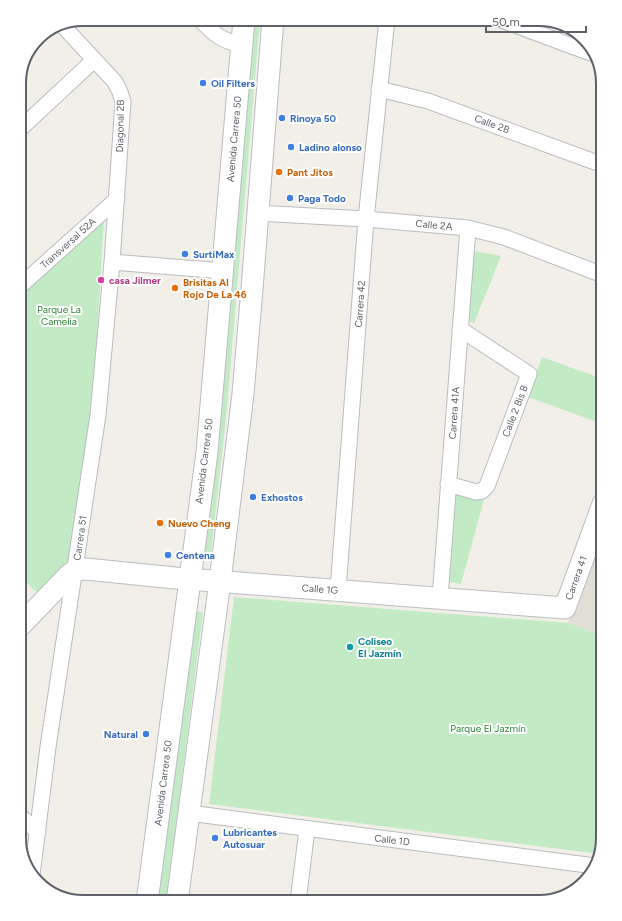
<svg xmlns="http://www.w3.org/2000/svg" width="622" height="921" viewBox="0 0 622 921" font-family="Figtree,sans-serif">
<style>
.education{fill:#e1dfd5}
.green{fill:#c2eac4}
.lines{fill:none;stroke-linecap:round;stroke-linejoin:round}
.street-casing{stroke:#b9bcc1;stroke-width:17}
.secondary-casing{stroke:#babdc3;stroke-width:23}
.street{stroke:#fff;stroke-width:15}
.secondary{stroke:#fff;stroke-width:21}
.shop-dot{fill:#3f7fe0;stroke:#fff;stroke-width:1.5}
.food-dot{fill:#e8710a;stroke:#fff;stroke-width:1.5}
.hotel-dot{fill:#d1479c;stroke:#fff;stroke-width:1.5}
.culture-dot{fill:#0f9aa8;stroke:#fff;stroke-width:1.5}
.labels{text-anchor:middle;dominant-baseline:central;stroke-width:4;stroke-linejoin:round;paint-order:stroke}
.shop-label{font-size:10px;font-weight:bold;fill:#366cbe;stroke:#fff;text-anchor:start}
.street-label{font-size:10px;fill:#5e6268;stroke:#fff}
.food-label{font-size:10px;font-weight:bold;fill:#c56008;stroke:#fff;text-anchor:start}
.hotel-label{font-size:10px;font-weight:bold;fill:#b23c85;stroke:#fff;text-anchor:start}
.park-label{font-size:10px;fill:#2f8637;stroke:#fff}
.culture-label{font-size:10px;font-weight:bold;fill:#0d838f;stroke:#fff;text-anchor:start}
.rim{fill:none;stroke:#5e6268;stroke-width:2}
</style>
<rect width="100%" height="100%" fill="#f1efe7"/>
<path class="education" d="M603,534V636L568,623Z"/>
<path class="green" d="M251,19H260L226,419L211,552L203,551Z
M104,217L93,407L70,559L39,594L19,576V295Z
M474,251L501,256L474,323L466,320Z
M542,357L603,379V424L528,397Z
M451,490L485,495L461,584L445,581Z
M234,597L568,623L603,636V838L599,854L209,804Z
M194,611L203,612L166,902H155Z"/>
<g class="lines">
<defs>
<path id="street" d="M200,19C213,34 222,41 242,45
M499,19L596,55
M379,89L428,101L603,165
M19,130L94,60
M257,213L366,219L468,228L504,237L603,275
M112,262L223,271
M19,287L117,199
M448,484L476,492L482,491L487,486L529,374L460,329
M338,590L366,219L387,19
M440,598L468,228
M189,813L595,866
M19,815L38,832
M32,875L48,747L98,415L112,262L123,102L120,92L115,82L64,27
M298,902L307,829"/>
<path id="secondary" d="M19,627L68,576L76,570L86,569L175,578L565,608L603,504
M147,902L207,452L244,19
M177,902L220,581L243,394L252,289L273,19"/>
</defs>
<use href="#street" class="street-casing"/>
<use href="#secondary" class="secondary-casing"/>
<use href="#street" class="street"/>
<use href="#secondary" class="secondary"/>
</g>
<g class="shop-dot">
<circle cx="203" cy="83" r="4"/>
<circle cx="282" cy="118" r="4"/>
<circle cx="291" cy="147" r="4"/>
<circle cx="290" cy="198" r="4"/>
<circle cx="185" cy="254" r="4"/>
<circle cx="253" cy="497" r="4"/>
<circle cx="168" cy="555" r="4"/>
<circle cx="146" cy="734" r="4"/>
<circle cx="215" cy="838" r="4"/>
</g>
<g class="food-dot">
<circle cx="279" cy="172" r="4"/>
<circle cx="175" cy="288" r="4"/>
<circle cx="160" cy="523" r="4"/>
</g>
<circle class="hotel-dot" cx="101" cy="280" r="4"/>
<circle class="culture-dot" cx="350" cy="647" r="4"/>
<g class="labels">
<g class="shop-label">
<text x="211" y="83">Oil Filters</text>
<text x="290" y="118">Rinoya 50</text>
<text x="299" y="147">Ladino alonso</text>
<text x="298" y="198">Paga Todo</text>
<text x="193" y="254">SurtiMax</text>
<text x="261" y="497">Exhostos</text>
<text x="176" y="555">Centena</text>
<text x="138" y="734" text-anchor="end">Natural</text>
<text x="223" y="832">Lubricantes<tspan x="223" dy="12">Autosuar</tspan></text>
</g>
<g class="street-label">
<text transform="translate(492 124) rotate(20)">Calle 2B</text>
<text transform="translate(120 126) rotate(-89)">Diagonal 2B</text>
<text transform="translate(234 139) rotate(-85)">Avenida Carrera 50</text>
<text transform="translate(434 225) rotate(5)">Calle 2A</text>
<text transform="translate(68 243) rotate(-42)">Transversal 52A</text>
<text transform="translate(360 304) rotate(-86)">Carrera 42</text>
<text transform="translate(515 411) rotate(-69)">Calle 2 Bis B</text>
<text transform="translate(454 413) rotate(-86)">Carrera 41A</text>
<text transform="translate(204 461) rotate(-83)">Avenida Carrera 50</text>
<text transform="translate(80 538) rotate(-82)">Carrera 51</text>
<text transform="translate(576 578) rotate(-70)">Carrera 41</text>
<text transform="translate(320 589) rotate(4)">Calle 1G</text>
<text transform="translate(163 783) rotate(-83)">Avenida Carrera 50</text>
<text transform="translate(392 840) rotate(7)">Calle 1D</text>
</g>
<g class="food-label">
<text x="287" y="172">Pant Jitos</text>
<text x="183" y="282">Brisitas Al<tspan x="183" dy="12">Rojo De La 46</tspan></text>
<text x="168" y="523">Nuevo Cheng</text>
</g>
<g class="hotel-label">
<text x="109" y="280">casa Jilmer</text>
</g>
<g class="park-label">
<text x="59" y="309">Parque La<tspan x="59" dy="12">Camelia</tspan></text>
<text x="488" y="728">Parque El Jazmín</text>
</g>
<g class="culture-label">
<text x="358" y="641">Coliseo<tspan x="358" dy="12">El Jazmín</tspan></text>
</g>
</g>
<path d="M0 0H622V921H0ZM83 26H539A57 57 0 0 1 596 83V838A57 57 0 0 1 539 895H83A57 57 0 0 1 26 838V83A57 57 0 0 1 83 26Z" fill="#fff" fill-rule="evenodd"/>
<path class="rim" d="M83 26H539A57 57 0 0 1 596 83V838A57 57 0 0 1 539 895H83A57 57 0 0 1 26 838V83A57 57 0 0 1 83 26Z"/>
<path d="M486 26v6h100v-6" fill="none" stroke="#5e6268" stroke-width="2"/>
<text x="492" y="26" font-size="12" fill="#5e6268" stroke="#ffffff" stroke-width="3" paint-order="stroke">50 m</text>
</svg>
